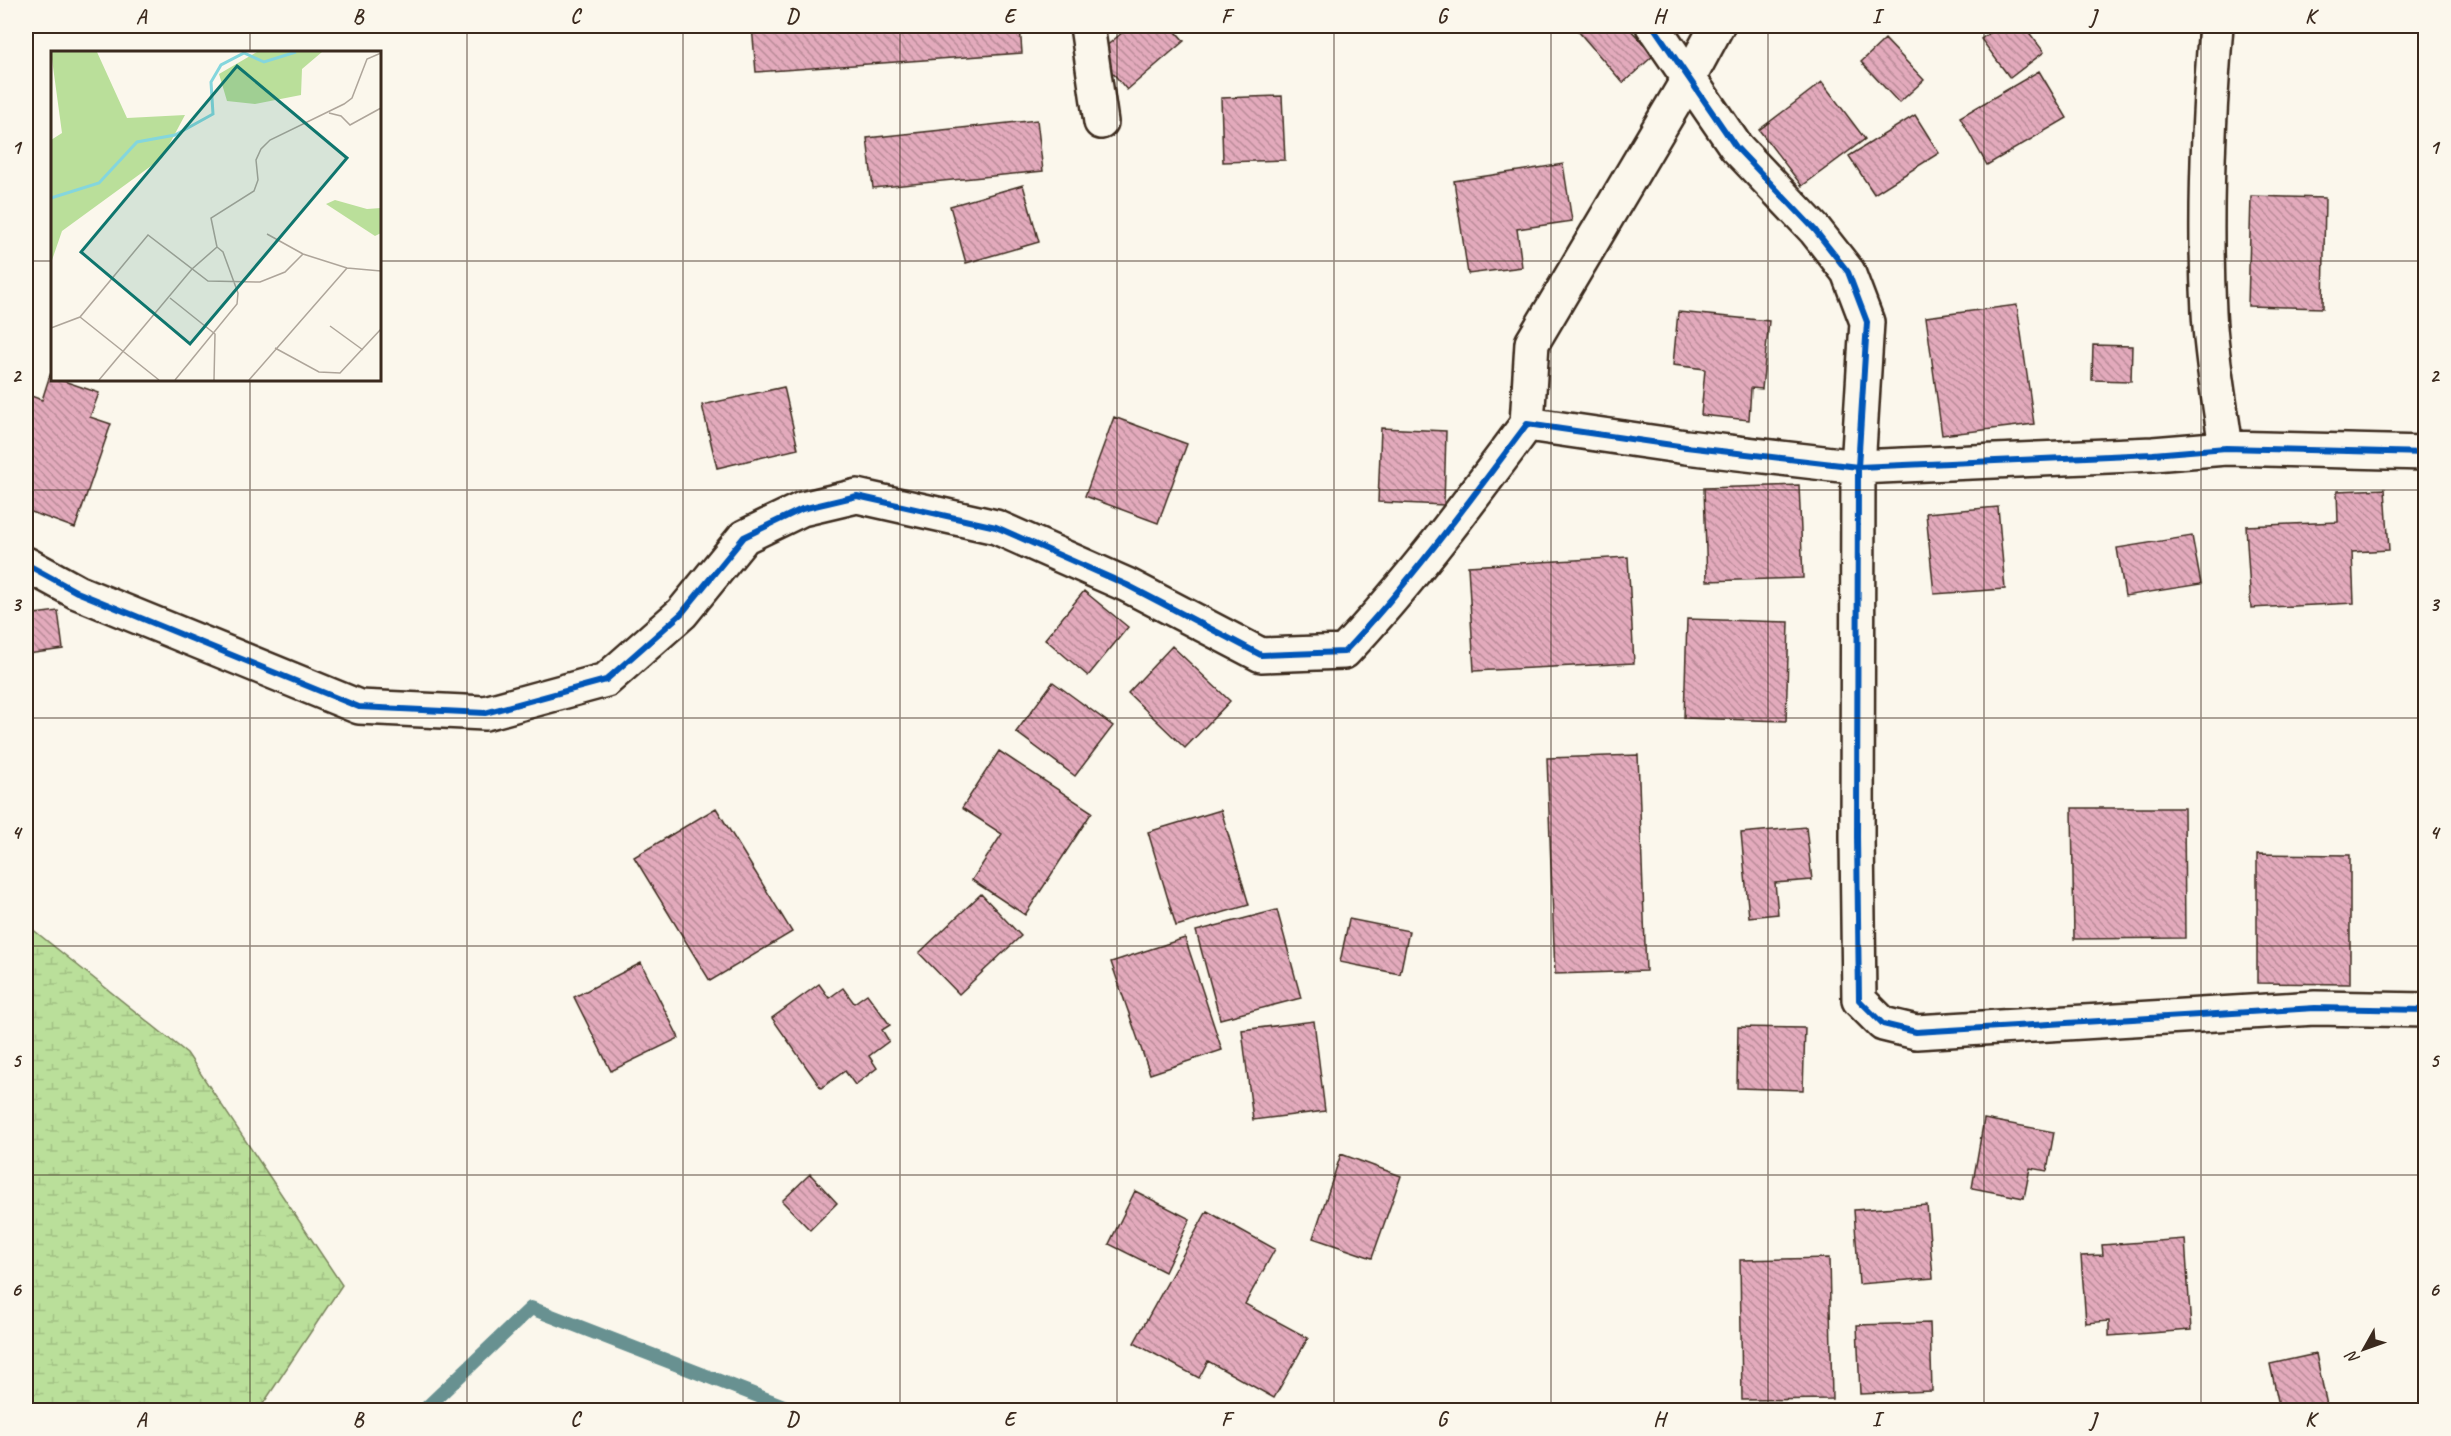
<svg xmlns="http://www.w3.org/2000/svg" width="2451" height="1436" viewBox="0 0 2451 1436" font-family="Caveat,sans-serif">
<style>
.wetland{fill:url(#wetland-marsh);stroke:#7a845c;stroke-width:1.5}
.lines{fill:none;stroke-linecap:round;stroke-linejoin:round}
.stream{stroke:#679191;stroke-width:14}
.building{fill:url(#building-back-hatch);stroke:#3b2a1e;stroke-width:1.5}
.street-casing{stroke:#3b2a1e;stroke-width:38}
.street{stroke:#fbf7ec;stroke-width:33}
.cycleway-casing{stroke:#fbf7ec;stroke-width:10}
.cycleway{stroke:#0057b8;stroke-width:6}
.grid{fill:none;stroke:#3b2a1e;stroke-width:1.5;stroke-opacity:0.55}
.inset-river{fill:none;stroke:#84d6dd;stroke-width:3}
.inset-road{fill:none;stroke:#aea59a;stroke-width:1.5}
.view{fill:#0f766e;fill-opacity:0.15;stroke:#0f766e;stroke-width:3}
.inset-edge{fill:none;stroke:#3b2a1e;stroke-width:3}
.neatline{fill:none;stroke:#3b2a1e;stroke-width:2}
.grid-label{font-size:20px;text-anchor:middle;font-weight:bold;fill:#3b2a1e}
</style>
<defs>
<pattern id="wetland-marsh" width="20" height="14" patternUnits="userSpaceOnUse" patternTransform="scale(1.5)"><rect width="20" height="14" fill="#badf9a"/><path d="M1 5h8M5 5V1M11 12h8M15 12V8" fill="none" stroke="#a1c084"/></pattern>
<pattern id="building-back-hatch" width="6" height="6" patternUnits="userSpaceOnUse" patternTransform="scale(1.5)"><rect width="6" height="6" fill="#e3aabc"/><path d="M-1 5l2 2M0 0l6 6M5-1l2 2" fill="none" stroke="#b98b98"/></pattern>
</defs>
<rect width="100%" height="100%" fill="#fbf7ec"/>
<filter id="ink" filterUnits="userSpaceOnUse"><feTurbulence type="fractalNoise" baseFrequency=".0167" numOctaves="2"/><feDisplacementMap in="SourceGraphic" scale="12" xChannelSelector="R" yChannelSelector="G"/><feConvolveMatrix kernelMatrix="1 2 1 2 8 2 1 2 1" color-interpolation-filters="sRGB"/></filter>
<g filter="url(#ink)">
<path class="wetland" d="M26,924L187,1053L342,1285L259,1410H26Z"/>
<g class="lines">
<path class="stream" d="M424,1410L531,1308L794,1410"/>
</g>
<path class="building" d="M752,26H1020L1022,53L756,72Z
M1130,26H1171L1184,41L1127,90L1097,54Z
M1584,26H1627L1654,55L1623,83L1578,31Z
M1999,26H2024L2044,52L2010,78L1981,39Z
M1885,39L1924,80L1899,103L1861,62Z
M2039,71L2067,118L1987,165L1960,117Z
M1822,82L1865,139L1802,186L1759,130Z
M1282,96L1285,160L1223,162L1221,98Z
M1915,115L1939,153L1874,194L1849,156Z
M1037,120L1043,171L873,188L867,138Z
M1563,164L1572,221L1517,229L1522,267L1468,274L1454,181Z
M1023,185L1039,242L966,263L950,206Z
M2251,196L2325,198L2323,308L2248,306Z
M2017,305L2034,424L1942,435L1926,317Z
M1678,312L1769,321L1762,389L1751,388L1749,420L1701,415L1705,369L1673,365Z
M2093,345L2132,346L2131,381L2092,380Z
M50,375L52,380H61L99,393L90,417L111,424L75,528L26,510V394L42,400Z
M784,387L798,449L717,468L702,405Z
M1114,417L1187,444L1158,523L1085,496Z
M1381,428L1446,431L1444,505L1378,502Z
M1799,485L1803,578L1707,581L1704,488Z
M2385,489L2389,550L2352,552L2354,603L2251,608L2246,526L2338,522L2337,491Z
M1998,507L2005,589L1934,594L1926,513Z
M2192,536L2201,584L2125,596L2117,548Z
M1628,557L1634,663L1474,671L1468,566Z
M1084,591L1128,627L1088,676L1045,639Z
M58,611L63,649L28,654L26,615Z
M1687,619L1789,622L1786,721L1684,718Z
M1172,646L1230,701L1185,748L1128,693Z
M1053,682L1113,726L1075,776L1016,732Z
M999,751L1092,812L1025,915L972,880L1002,834L962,808Z
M1638,755L1646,971L1555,974L1547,758Z
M716,808L792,932L710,981L634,857Z
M2072,808H2184L2185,938L2074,939Z
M1221,810L1249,905L1176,926L1148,832Z
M1806,827L1812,880L1775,883L1778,914L1749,917L1741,833Z
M2257,854L2350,855V984L2257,983Z
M981,894L1021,936L959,994L919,953Z
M1277,910L1301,998L1220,1019L1196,931Z
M1349,919L1409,931L1400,974L1340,962Z
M1185,938L1222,1050L1150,1074L1111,962Z
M641,963L679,1038L611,1071L574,997Z
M819,984L829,998L843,988L854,1003L867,994L890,1025L882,1030L889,1041L869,1056L877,1068L855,1085L845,1071L821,1088L772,1018Z
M1314,1021L1325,1111L1253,1120L1242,1030Z
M1738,1027L1805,1028L1803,1090L1737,1088Z
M1984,1119L2054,1132L2047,1171L2030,1168L2024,1198L1972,1188Z
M1341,1154L1401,1176L1372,1258L1313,1238Z
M810,1174L837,1203L810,1230L782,1201Z
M1135,1191L1190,1219L1165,1272L1109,1244Z
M1927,1205L1933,1278L1859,1284L1854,1210Z
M1207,1211L1275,1249L1245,1304L1308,1338L1274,1398L1208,1361L1199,1378L1134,1343Z
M2185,1239L2191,1330L2109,1336V1321L2086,1323L2081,1256L2103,1255L2102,1245Z
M1829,1258L1832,1399L1742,1400L1740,1260Z
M1930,1323L1932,1391L1860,1394L1857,1325Z
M2316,1354L2328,1410H2280L2270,1364Z"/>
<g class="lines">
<defs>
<path id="street" d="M1087,26L1101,122
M1653,26L1736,147L1815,230L1848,272L1867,322L1858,467L1857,837L1859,1000L1883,1024L1916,1032L2315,1008L2426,1010
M2216,26C2208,122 2204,215 2209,312C2211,357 2220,403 2226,448
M1527,424L1532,343L1689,78L1717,26
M26,564L77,592L359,707L485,713L606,680L682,613L744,537L802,509L857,496L996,527L1127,585L1261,655L1344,652C1411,581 1469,502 1527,424L1686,447L1858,467L2153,454L2226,448L2426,453"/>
</defs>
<use href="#street" class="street-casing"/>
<use href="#street" class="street"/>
<defs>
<path id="cycleway" d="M1653,26L1736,147L1815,230L1848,272L1867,322L1858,467L1857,837L1859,1000L1883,1024L1916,1032L2315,1008L2426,1010
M26,564L77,592L359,707L485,713L606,680L682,613L744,537L802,509L857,496L996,527L1127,585L1261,655L1344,652C1411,581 1469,502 1527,424L1686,447L1858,467L2153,454L2226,448L2426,453"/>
</defs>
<use href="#cycleway" class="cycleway-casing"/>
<use href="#cycleway" class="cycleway"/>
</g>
</g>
<path class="grid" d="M250,26V52M467,26V1410M683,26V1410M900,26V1410M1117,26V1410M1334,26V1410M1551,26V1410M1768,26V1410M1984,26V1410M2201,26V1410M26,261H52M380,261H2426M250,380V1410M26,490H2426M26,718H2426M26,946H2426M26,1175H2426"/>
<g transform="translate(51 51)">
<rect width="330" height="330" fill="#fbf7ec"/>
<path d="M0,1H46L76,67L134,64L111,107L11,180L0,212V89L11,82ZM206,1H271L251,18L250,44L204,53L176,50L168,23ZM284,149L316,158L330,157V182L324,185L275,153Z" fill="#badf9a"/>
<path class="inset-river" d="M0,147L48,132L86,91L124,84L162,63L160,31L170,14L193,2L213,11L245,1"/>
<path class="inset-road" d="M278,62L290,65L299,74L330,57M216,183L252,203L296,217L330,220M119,247L164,283L163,329M29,266L108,329M279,275L312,299M0,277L29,266L97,184L157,230L209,231L234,221L252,203M224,297L268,321L289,322L330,278M48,329L141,218L166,196L160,167L203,140L207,129L205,109L210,98L219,89L293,53L301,47L316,8L330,2M124,329L186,253L187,242L172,201L166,196M198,329L296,217"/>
<path class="view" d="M186,15L296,107L139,293L30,201Z"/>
<rect width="330" height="330" class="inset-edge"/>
</g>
<rect width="2451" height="1436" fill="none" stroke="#fbf7ec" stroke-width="66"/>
<g transform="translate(2364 1349) rotate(230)" stroke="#fbf7ec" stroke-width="4.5" paint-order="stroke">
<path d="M0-4.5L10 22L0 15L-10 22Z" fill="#3b2a1e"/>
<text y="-9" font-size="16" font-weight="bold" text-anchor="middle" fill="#3b2a1e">N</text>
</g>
<rect x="33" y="33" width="2385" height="1370" class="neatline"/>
<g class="grid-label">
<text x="141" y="23">A</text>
<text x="358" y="23">B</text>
<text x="575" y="23">C</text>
<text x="792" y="23">D</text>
<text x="1009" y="23">E</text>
<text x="1226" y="23">F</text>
<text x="1442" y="23">G</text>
<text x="1659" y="23">H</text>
<text x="1876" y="23">I</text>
<text x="2093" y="23">J</text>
<text x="2310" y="23">K</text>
<text x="16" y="154">1</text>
<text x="2434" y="154">1</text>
<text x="16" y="382">2</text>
<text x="2434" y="382">2</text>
<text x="16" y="611">3</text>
<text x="2434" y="611">3</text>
<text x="16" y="839">4</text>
<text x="2434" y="839">4</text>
<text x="16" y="1067">5</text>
<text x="2434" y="1067">5</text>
<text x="16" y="1296">6</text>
<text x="2434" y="1296">6</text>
<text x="141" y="1426">A</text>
<text x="358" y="1426">B</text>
<text x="575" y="1426">C</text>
<text x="792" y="1426">D</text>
<text x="1009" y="1426">E</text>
<text x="1226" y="1426">F</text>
<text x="1442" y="1426">G</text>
<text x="1659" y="1426">H</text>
<text x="1876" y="1426">I</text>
<text x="2093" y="1426">J</text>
<text x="2310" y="1426">K</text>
</g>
</svg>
